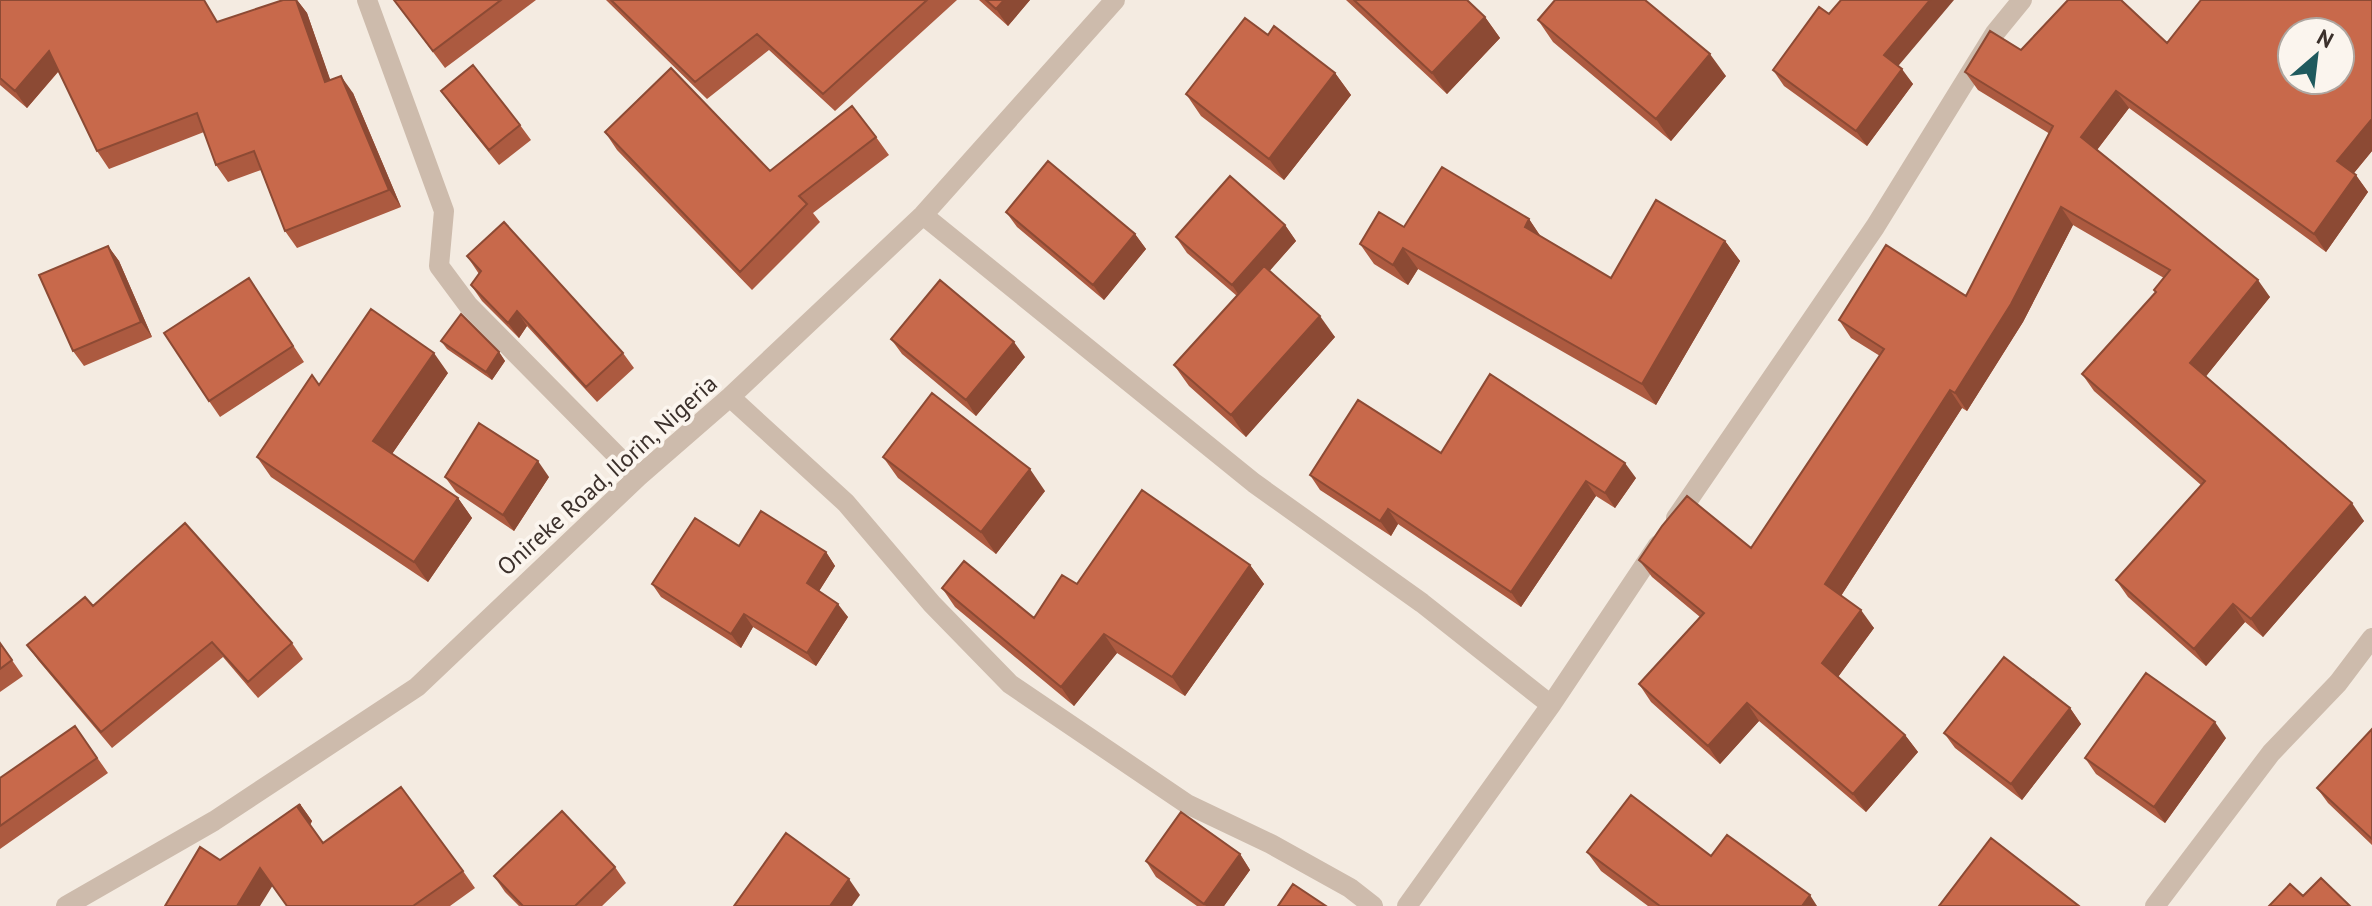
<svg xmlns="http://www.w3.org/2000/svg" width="2372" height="906" viewBox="0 0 2372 906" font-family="'PT Sans',sans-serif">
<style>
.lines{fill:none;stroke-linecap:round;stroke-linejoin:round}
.street{stroke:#cdbbac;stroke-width:20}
.wall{fill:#ac5a40}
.shaded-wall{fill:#8c4a34}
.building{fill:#c8694b;stroke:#8c4a34;stroke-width:2;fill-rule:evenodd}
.labels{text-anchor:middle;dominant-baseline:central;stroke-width:8;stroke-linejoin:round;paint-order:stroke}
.street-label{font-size:24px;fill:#3b302b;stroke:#fbf5ee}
</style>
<rect width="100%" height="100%" fill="#f4ebe1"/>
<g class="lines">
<path class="street" d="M367,0L444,211L439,266L468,305L638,477
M923,215L1254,483L1422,603L1551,705
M730,397L846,503L932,604L1010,684L1187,804L1271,844L1350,888L1373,906
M1676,518L1875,227L1995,33L2022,0
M66,906L214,821L417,687L638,477L730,397L923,215L1115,0
M1407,906L1551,705L1658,545
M2155,906L2271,753L2338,683L2372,638"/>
</g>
<path class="wall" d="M0,0L219,22L283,0H297L307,13L330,80L353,93L401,207L297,248L285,231L261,170L228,182L216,165L204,132L109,169L97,151L59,71L27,108L0,85Z
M394,0H536L445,68Z
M606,0H957L835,111L769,50L707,99Z
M979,0H1030L1008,26Z
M1346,0H1467L1485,17L1500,38L1447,94Z
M2372,0V151L2354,173L2368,192L2326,252L2129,108L2097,150L2270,297L2206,376L2364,521L2263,637L2245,622L2206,666L2128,597L2116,580L2201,485L2094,391L2082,374L2156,292L2154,290L2164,278L2073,225L2023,322L1967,411L1962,408L1841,596L1874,628L1838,677L1905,735L1918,752L1866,812L1759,721L1720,764L1651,702L1639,684L1700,617L1652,577L1639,560L1751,548L1880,356L1851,338L1839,320L1966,296L2050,134L1978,90L1965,72L2021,50L2167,43Z
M1538,20L1726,76L1671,141L1553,42Z
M1268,35L1335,73L1351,95L1284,180L1201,116L1186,94Z
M1898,66L1913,84L1867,146L1784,86L1773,70Z
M441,91L520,125L531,140L499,165L452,106Z
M605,132L770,171L876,137L889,155L813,213L820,222L752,290L617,150Z
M1006,212L1135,234L1146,249L1104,300L1017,227Z
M1529,219L1541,237L1611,278L1725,241L1740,261L1656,405L1418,269L1408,285L1374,264L1360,244L1404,227Z
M1285,225L1296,241L1269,271L1335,337L1246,437L1189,386L1174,365L1237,296L1187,253L1176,237Z
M108,246L119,261L152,337L84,366L73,351Z
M467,256L623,353L634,368L597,402L527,326L519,338L482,301L471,285L479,274Z
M249,278L304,362L220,417L209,401Z
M891,339L1025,357L976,416L902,354Z
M441,341L499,352L505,361L492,380L447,349Z
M448,373L392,454L458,498L472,518L428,582L271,477L257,457L319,384Z
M1441,453L1636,478L1615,508L1596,496L1521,607L1398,524L1391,536L1320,490L1310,475Z
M883,457L1045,491L996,554L898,478Z
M445,477H549L514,531L456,492Z
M739,546L826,552L835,566L819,591L848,617L816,666L753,627L741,648L661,597L652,584Z
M1250,565L1264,584L1185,696L1117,653L1074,706L955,607L942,588L1034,618L1077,584Z
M93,606L292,643L303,659L258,698L223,657L112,748L38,660L27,645Z
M0,643L23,676L0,692Z
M2070,708L2081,724L2022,800L1955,748L1944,733Z
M75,726L108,773L0,849V778Z
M2372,729V845L2328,803L2317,788Z
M2226,738L2165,823L2096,774L2085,758Z
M300,804L312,821L310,825L323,843L463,871L475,888L450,906H287L272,885L220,860Z
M1587,852L1711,856L1817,906H1648L1601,871Z
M1240,854L1250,870L1224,906H1197L1156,877L1146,861Z
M615,867L626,883L602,906H519L505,892L494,876Z"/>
<path class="shaded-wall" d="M296,0H297L307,13L337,99L325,82Z
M1004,0H1030L1008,26L996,9Z
M1930,0H1954L1894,71L1884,55Z
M1485,17L1500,38L1447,94L1432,73Z
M49,51L61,68L27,108L15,91Z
M1710,54L1726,76L1671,141L1656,119Z
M1902,69L1913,84L1867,146L1856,131Z
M1335,73L1351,95L1284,180L1269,159Z
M341,76L353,93L401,207L389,190Z
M2116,91L2129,108L2093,155L2081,137Z
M2372,119V151L2349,179L2337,161Z
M2356,175L2368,192L2326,252L2314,234Z
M2061,207L2073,225L2023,322L1967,411L1955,393Z
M1529,219L1543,240L1525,227Z
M1285,225L1296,241L1243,301L1232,285Z
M1135,234L1146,249L1104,300L1093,285Z
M1725,241L1740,261L1656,405L1642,384Z
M108,246L119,261L152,337L141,322Z
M1403,248L1418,269L1408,285L1393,265Z
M2258,280L2270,297L2203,380L2190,363Z
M517,311L527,326L519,338L508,323Z
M1320,316L1335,337L1246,437L1231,415Z
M1014,342L1025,357L976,416L966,400Z
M499,352L505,361L492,380L486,372Z
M434,353L448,373L387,461L373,441Z
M1950,390L1962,408L1837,602L1825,584Z
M538,461L549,477L514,531L503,515Z
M1625,463L1636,478L1615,508L1605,493Z
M1030,469L1045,491L996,554L981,532Z
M1586,481L1596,496L1521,607L1511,592Z
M458,498L472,518L428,582L414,562Z
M2352,503L2364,521L2263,637L2251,619Z
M1388,509L1398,524L1391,536L1380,521Z
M826,552L835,566L816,596L807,583Z
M1250,565L1264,584L1185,696L1172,677Z
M838,604L848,617L816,666L807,653Z
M2233,604L2245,622L2206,666L2194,649Z
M1861,610L1874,628L1835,681L1822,663Z
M744,614L753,627L741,648L731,634Z
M1104,634L1117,653L1074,706L1061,687Z
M1747,703L1759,721L1720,764L1708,746Z
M2070,708L2081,724L2022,800L2011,784Z
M2215,722L2226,738L2165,823L2154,807Z
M1905,735L1918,752L1866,812L1853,794Z
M300,804L312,821L310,825L298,808Z
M1240,854L1250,870L1224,906H1206L1204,904Z
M260,868L273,885L260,906H237Z
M849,879L860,895L852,906H830Z
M1810,895L1817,906H1802Z"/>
<path class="building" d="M0,0H204L217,22L283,0H296L325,82L341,76L389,190L285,231L254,151L216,165L197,113L97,151L49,51L15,91L0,78Z
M394,0H501L433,51Z
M611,0H927L823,94L757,34L695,82Z
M986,0H1004L996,9Z
M1354,0H1467L1485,17L1432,73Z
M1555,0H1645L1710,54L1656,119L1538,20Z
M1841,0H1930L1884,55L1902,69L1856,131L1773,70L1819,7L1829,14Z
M2068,0H2121L2167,43L2201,0H2372V119L2337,161L2356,175L2314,234L2116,91L2081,137L2258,280L2190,363L2352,503L2251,619L2233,604L2194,649L2116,580L2205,481L2082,374L2156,292L2154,290L2170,270L2061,207L2011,304L1955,393L1950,390L1825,584L1861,610L1822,663L1905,735L1853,794L1747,703L1708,746L1639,684L1704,613L1639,560L1662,526L1687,496L1751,548L1884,349L1839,320L1886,245L1966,296L2053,126L1965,72L1990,31L2021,50ZM2292,32H2340V80H2292Z
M1245,18L1268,35L1274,26L1335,73L1269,159L1186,94Z
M473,65L520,125L489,150L441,91Z
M671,68L770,171L852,106L876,137L799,196L807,204L740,272L605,132Z
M1048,161L1135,234L1093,285L1006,212Z
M1442,167L1529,219L1525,227L1611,278L1656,200L1725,241L1642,384L1403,248L1393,265L1360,244L1379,212L1404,227Z
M1230,176L1285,225L1232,285L1176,237Z
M504,222L623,353L586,387L517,311L508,323L471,285L481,271L467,256Z
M108,246L141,322L73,351L39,275Z
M1264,266L1320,316L1231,415L1174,365Z
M249,278L293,346L209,401L164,333Z
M940,280L1014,342L966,400L891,339Z
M371,309L434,353L373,441L458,498L414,562L257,457L312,375L319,385Z
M461,314L499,352L486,372L441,341Z
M1490,374L1625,463L1605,493L1586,481L1511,592L1388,509L1380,521L1310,475L1358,400L1441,453Z
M932,393L1030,469L981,532L883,457Z
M479,423L538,461L503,515L445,477Z
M1142,490L1250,565L1172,677L1104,634L1061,687L942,588L964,561L1034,618L1062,575L1077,584Z
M761,511L826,552L807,583L838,604L807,653L744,614L731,634L652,584L695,518L739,546Z
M185,523L292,643L248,682L212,642L101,732L27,645L85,597L93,606Z
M0,643L12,660L0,669Z
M2004,657L2070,708L2011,784L1944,733Z
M2146,673L2215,722L2154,807L2085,758Z
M75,726L97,758L0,826V778Z
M2372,729V839L2317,788Z
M401,787L463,871L413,906H287L260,868L237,906H165L200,847L220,860L300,804L298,808L323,843Z
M1631,795L1711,856L1727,835L1810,895L1802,906H1660L1587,852Z
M562,811L615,867L575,906H523L494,876Z
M1181,812L1240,854L1204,904L1146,861Z
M786,833L849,879L830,906H734Z
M1991,838L2079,906H1939Z
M2321,878L2350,906H2269L2290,884L2303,896Z
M1293,884L1326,906H1278Z"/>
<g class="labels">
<g class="street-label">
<text transform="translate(607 475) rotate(-42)">Onireke Road, Ilorin, Nigeria</text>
</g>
</g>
<g transform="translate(2316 56) rotate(28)"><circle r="38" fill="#fbf5ee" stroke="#aea6a0" stroke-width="2"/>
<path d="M0-6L14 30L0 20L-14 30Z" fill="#1f5a5e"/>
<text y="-12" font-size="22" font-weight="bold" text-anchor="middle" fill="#3b302b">N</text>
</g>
</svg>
